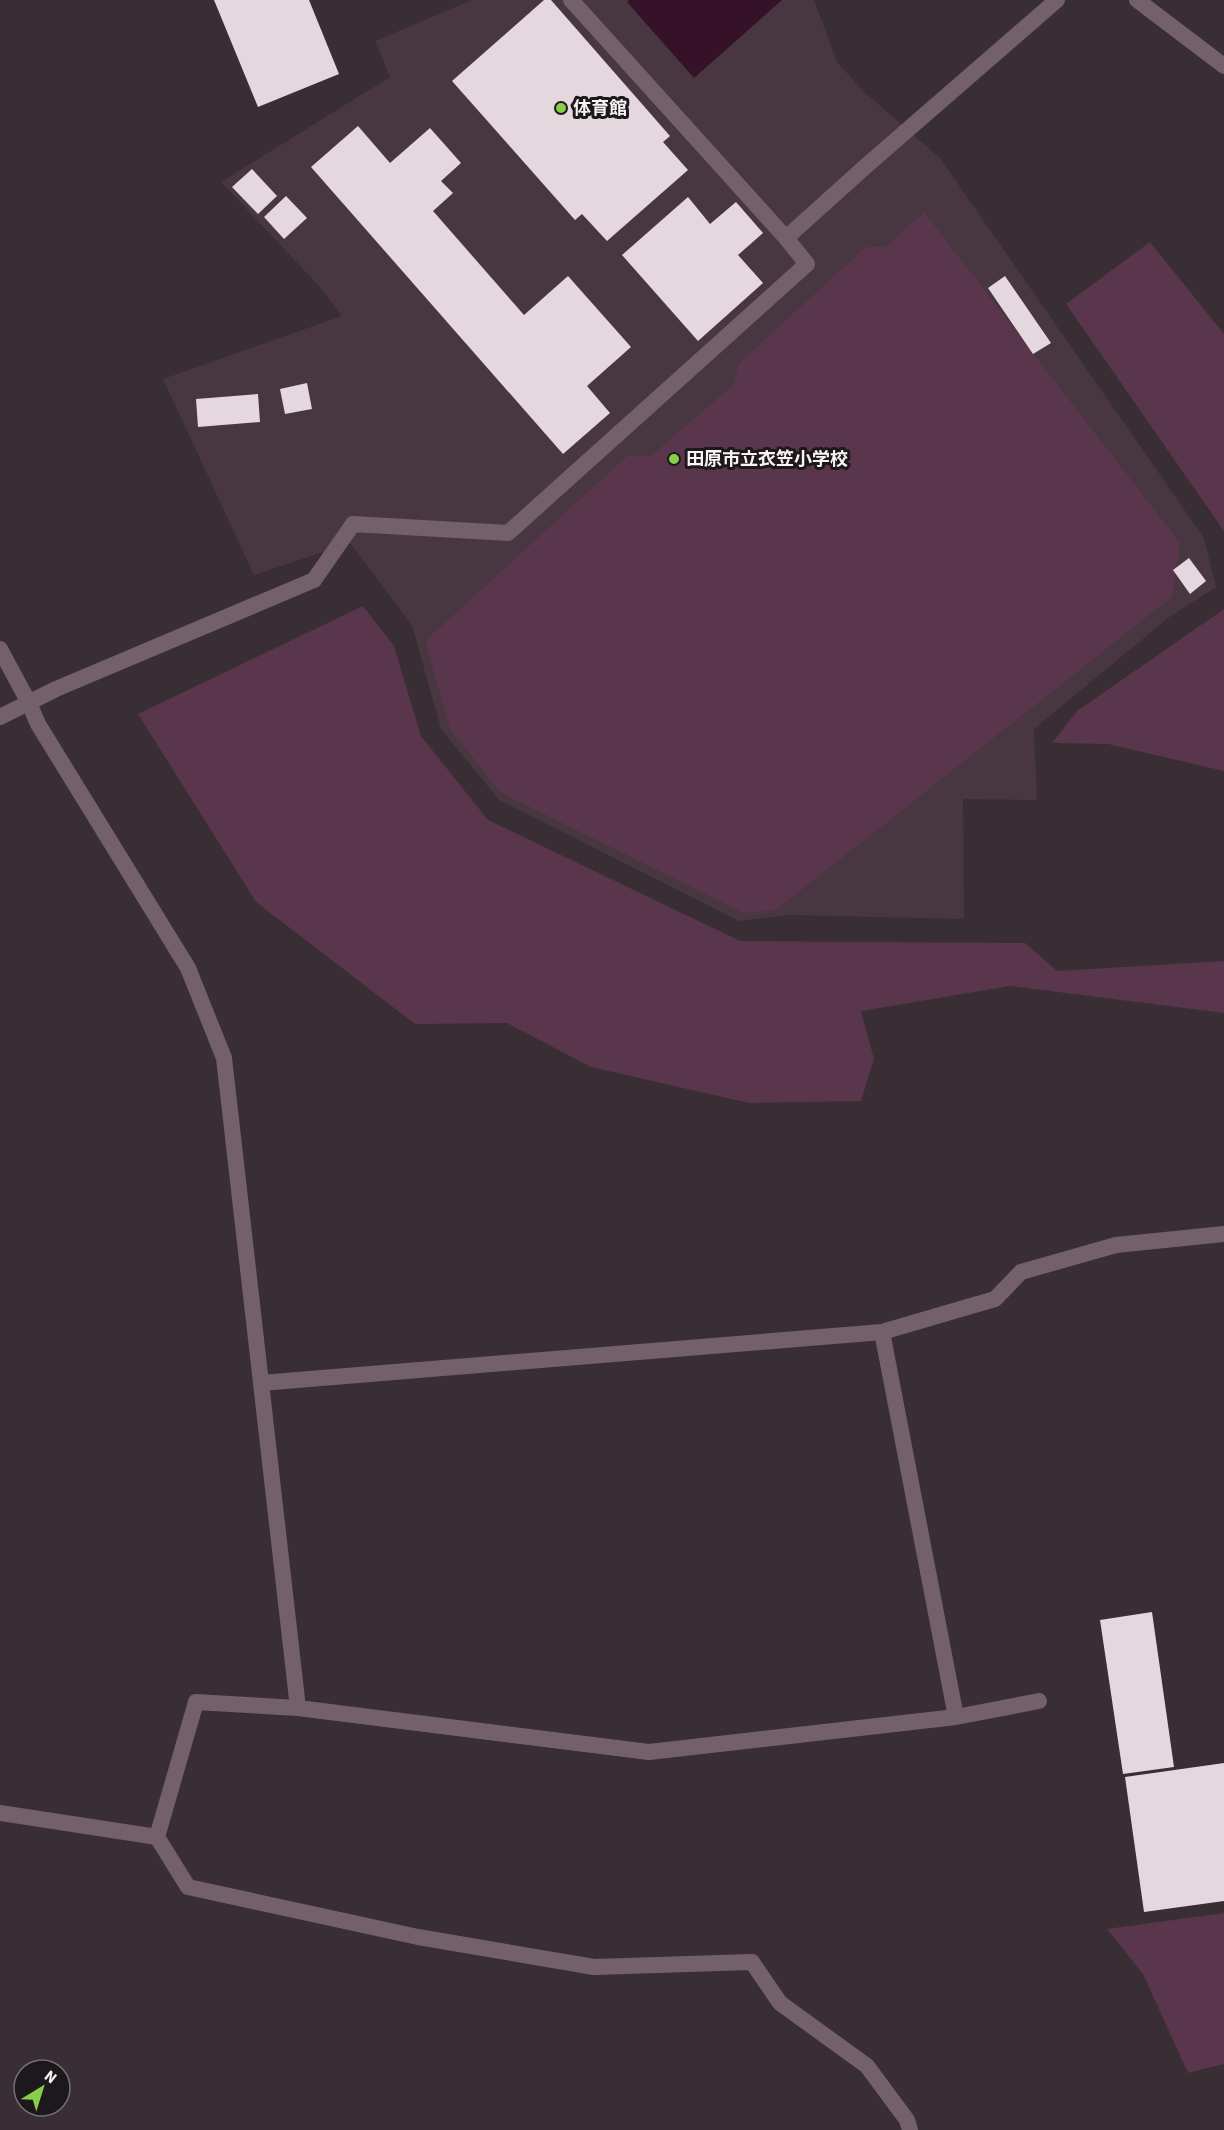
<svg xmlns="http://www.w3.org/2000/svg" width="1224" height="2130" viewBox="0 0 1224 2130" font-family="'Source Sans 3','Noto Sans JP',sans-serif">
<style>
.built{fill:#483740}
.green{fill:#59364b}
.water{fill:#361229}
.building{fill:#e5d7de}
.lines{fill:none;stroke-linecap:round;stroke-linejoin:round}
.service{stroke:#74606b;stroke-width:16}
.minor{stroke:#74606b;stroke-width:16}
.poi-dot{fill:#86cf4b;stroke:#1d181b;stroke-width:2}
.labels{text-anchor:middle;dominant-baseline:central;stroke-width:6;stroke-linejoin:round;paint-order:stroke}
.poi-label{font-size:18px;font-weight:bold;fill:#faf3f6;stroke:#1d181b;text-anchor:start}
</style>
<rect width="100%" height="100%" fill="#392e34"/>
<path class="built" d="M472,0H814L837,62L863,91L940,158L1204,538L1216,587L1168,618L1034,729L1037,800L963,799L964,919L789,915L739,921L499,800L441,729L412,625L350,543L254,575L163,379L342,316L320,287L221,182L390,77L375,41Z"/>
<path class="green" d="M924,212L1180,543L1172,597L776,910L744,913L500,792L450,729L425,641L627,456H651L734,384L739,363L866,247H885Z
M1150,242L1224,334V531L1066,304Z
M363,606L394,646L421,736L488,820L740,941L1025,943L1057,971L1224,961V1013L1010,986L861,1011L874,1059L861,1101L749,1103L591,1067L507,1023L415,1024L256,902L138,714Z
M1224,609V771L1108,744L1052,743L1077,711Z
M1224,1913V2064L1188,2073L1143,1974L1107,1929Z"/>
<path class="water" d="M629,0H782L694,78L627,2Z"/>
<path class="building" d="M214,0H309L339,74L258,107Z
M544,0H551L670,136L663,142L688,170L607,241L582,214L575,220L452,81Z
M358,126L390,163L430,128L461,163L441,181L453,193L433,211L524,315L568,276L631,347L587,386L610,413L563,454L311,167Z
M252,169L277,196L258,214L232,187Z
M286,196L307,218L284,239L264,217Z
M688,197L710,224L736,202L763,233L738,255L763,283L698,341L622,255Z
M1005,276L1051,343L1033,354L988,288Z
M307,383L312,409L285,414L280,389Z
M258,394L260,422L198,427L196,399Z
M1189,558L1206,581L1190,594L1173,570Z
M1152,1612L1174,1767L1123,1774L1100,1620Z
M1224,1763V1901L1144,1912L1125,1777Z"/>
<g class="lines">
<path class="service" d="M786,238L866,166L1057,0
M314,580L353,524L508,533L807,264L786,238L571,0"/>
<path class="minor" d="M1137,0L1224,66
M0,649L29,703L38,724L188,968L224,1058L298,1708
M0,717L56,689L314,580
M882,1332L956,1717
M261,1383L882,1332L995,1299L1021,1272L1116,1245L1224,1234
M0,1813L157,1837L188,1887L418,1937L594,1967L752,1962L780,2003L867,2066L907,2120L910,2130
M157,1837L196,1702L298,1708L649,1752L956,1717L1039,1701"/>
</g>
<g class="poi-dot">
<circle cx="561" cy="108" r="6"/>
<circle cx="674" cy="459" r="6"/>
</g>
<g class="labels">
<g class="poi-label">
<text x="573" y="108">体育館</text>
<text x="686" y="459">田原市立衣笠小学校</text>
</g>
</g>
<g transform="translate(42 2088) rotate(38)"><circle r="28" fill="#1d181b" stroke="#757073" stroke-width="1.5"/>
<path d="M0-4.5L10 22L0 15L-10 22Z" fill="#86cf4b"/>
<text y="-9" font-size="16" font-weight="bold" text-anchor="middle" fill="#faf3f6">N</text>
</g>
</svg>
